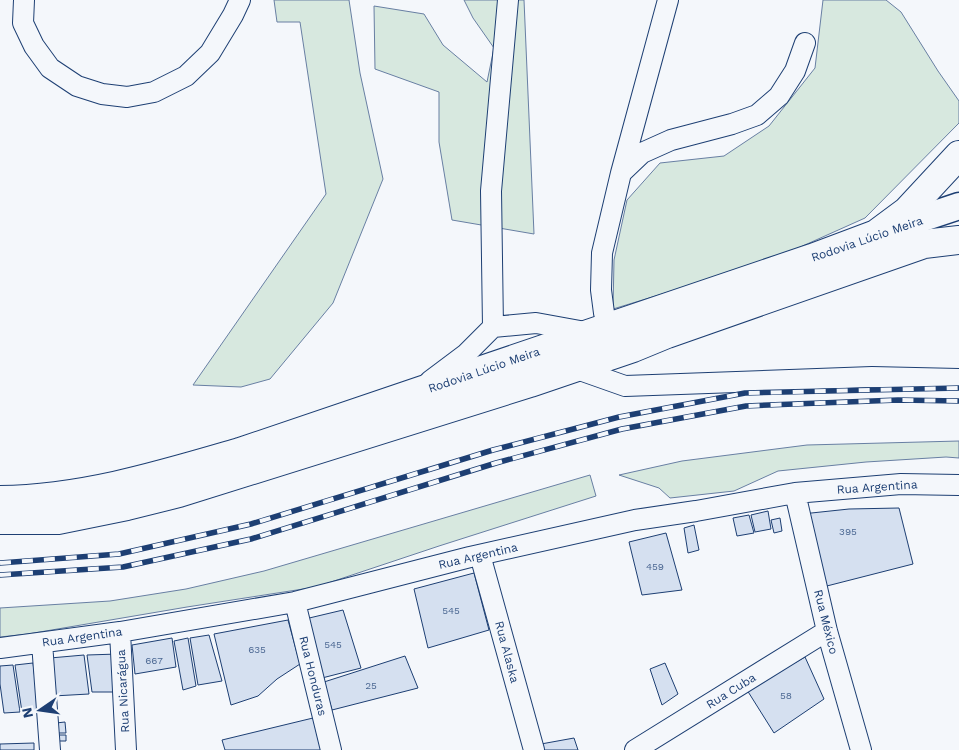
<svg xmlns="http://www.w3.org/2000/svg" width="959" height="750" viewBox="0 0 959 750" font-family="'Work Sans',sans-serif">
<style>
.green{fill:#d7e8df;stroke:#687fa3}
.building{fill:#d5e0f0;stroke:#1d3f73}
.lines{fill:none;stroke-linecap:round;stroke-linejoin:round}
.minor-casing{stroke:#1d3f73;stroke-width:22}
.major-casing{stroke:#1d3f73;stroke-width:29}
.highway-casing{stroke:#1d3f73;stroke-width:30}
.minor{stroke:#f4f7fb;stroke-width:20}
.major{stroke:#f4f7fb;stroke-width:26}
.highway{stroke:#f4f7fb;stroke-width:28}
.rail-casing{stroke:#1d3f73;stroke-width:5.5}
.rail{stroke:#f4f7fb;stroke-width:4;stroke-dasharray:11;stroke-linecap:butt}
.labels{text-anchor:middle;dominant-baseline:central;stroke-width:4;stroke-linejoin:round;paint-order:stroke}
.number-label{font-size:10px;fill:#4b6792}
.street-label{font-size:12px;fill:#1d3f73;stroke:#f4f7fb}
</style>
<rect width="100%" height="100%" fill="#f4f7fb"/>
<path class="green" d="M274,0H349L360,73L383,179L333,303L270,379L241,387L193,385L326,194L300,22H277Z
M464,0H524L534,234L452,220L439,142V92L375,69L374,6L424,14L443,45L487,82L494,48L473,18Z
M823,0H886L901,12L938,71L959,101V123L865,218L767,262L613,309L614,260L627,200L660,163L724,156L769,126L815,68Z
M959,441V458L946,457L866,462L778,471L734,491L670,498L659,488L619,475L682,461L807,445Z
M590,475L596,496L439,546L316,587L187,607L28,634L0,637V608L110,601L186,589L264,571Z"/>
<path class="building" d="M899,508L913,564L819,588L802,514L849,509Z
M768,511L771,529L755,532L751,515Z
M749,515L754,533L737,536L733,518Z
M780,518L782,531L774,533L771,520Z
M694,525L699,550L688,553L684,528Z
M666,533L682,590L642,595L629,542Z
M474,573L489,630L428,648L414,589Z
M343,610L361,668L322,678L305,619Z
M288,620L300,664L277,679L258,696L231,705L214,634Z
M209,635L222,681L198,685L190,638Z
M172,638L176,667L135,674L132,645Z
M188,638L196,686L183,690L174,641Z
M118,654L121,692H92L87,655Z
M84,655L89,694L53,696L50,658Z
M405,656L418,688L332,710L324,682Z
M805,657L824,699L774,733L747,690Z
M33,663L39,711L22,712L15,665Z
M665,663L678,694L662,705L650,669Z
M13,665L20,712L4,713L0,684V666Z
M313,718L321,750H225L222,740Z
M65,722L66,733H57L56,723Z
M57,735H66V741H57Z
M574,738L578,750H543L541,744Z
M34,743V750H0V744Z"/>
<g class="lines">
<defs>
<path id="minor" d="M24,0L23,23L34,46L50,68L77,86L102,94L127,97L154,92L186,76L210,53L233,15L240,0
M621,173L668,0
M493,327L491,191L508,0
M610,327L604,313L601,290L602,253L621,173L642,153L671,140L732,124L757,115L779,96L795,71L805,43
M574,368L625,386L872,377L959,379
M430,381L466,354L493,327L536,323L591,333
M795,493L827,631L861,750
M480,555L534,750
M295,602L331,750
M120,632L126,750
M42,643L50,750
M0,648L120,632L295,602L470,557L635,520L696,511L795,493L901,484L959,485
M635,750L827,631"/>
<path id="major" d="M884,231L959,206"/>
<path id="highway" d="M0,500C83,499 161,475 240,452L812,258L876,234L907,211L959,155
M0,520H58L127,506L179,493L530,383L633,348L667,334L924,244L959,240"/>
</defs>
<use href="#minor" class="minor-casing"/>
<use href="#major" class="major-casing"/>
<use href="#highway" class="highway-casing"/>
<use href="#minor" class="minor"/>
<use href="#major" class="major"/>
<use href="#highway" class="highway"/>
<defs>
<path id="rail" d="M0,563L119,554L251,524L493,450L619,417L745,393L959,388
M0,575L123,567L251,539L496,463L622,429L746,406L898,400L959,401"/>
</defs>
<use href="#rail" class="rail-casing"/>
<use href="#rail" class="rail"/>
</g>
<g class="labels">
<g class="number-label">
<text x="848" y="531">395</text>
<text x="655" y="566">459</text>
<text x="451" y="610">545</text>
<text x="333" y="644">545</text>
<text x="257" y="649">635</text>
<text x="154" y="660">667</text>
<text x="371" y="685">25</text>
<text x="786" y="695">58</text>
</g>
<g class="street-label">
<text transform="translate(867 239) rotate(-19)">Rodovia Lúcio Meira</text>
<text transform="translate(484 370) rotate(-19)">Rodovia Lúcio Meira</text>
<text transform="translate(877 487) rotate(-4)">Rua Argentina</text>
<text transform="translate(478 556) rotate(-13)">Rua Argentina</text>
<text transform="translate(826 622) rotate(76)">Rua México</text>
<text transform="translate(82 637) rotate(-8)">Rua Argentina</text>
<text transform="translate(507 652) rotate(75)">Rua Alaska</text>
<text transform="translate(313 676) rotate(76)">Rua Honduras</text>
<text transform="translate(123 691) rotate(-93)">Rua Nicarágua</text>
<text transform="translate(731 691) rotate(-32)">Rua Cuba</text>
</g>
</g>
<g transform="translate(40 710) rotate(257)" stroke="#f4f7fb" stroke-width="4" paint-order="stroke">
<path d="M0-4L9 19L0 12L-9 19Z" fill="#1d3f73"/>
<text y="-8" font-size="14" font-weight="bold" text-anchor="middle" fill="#1d3f73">N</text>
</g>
</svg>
